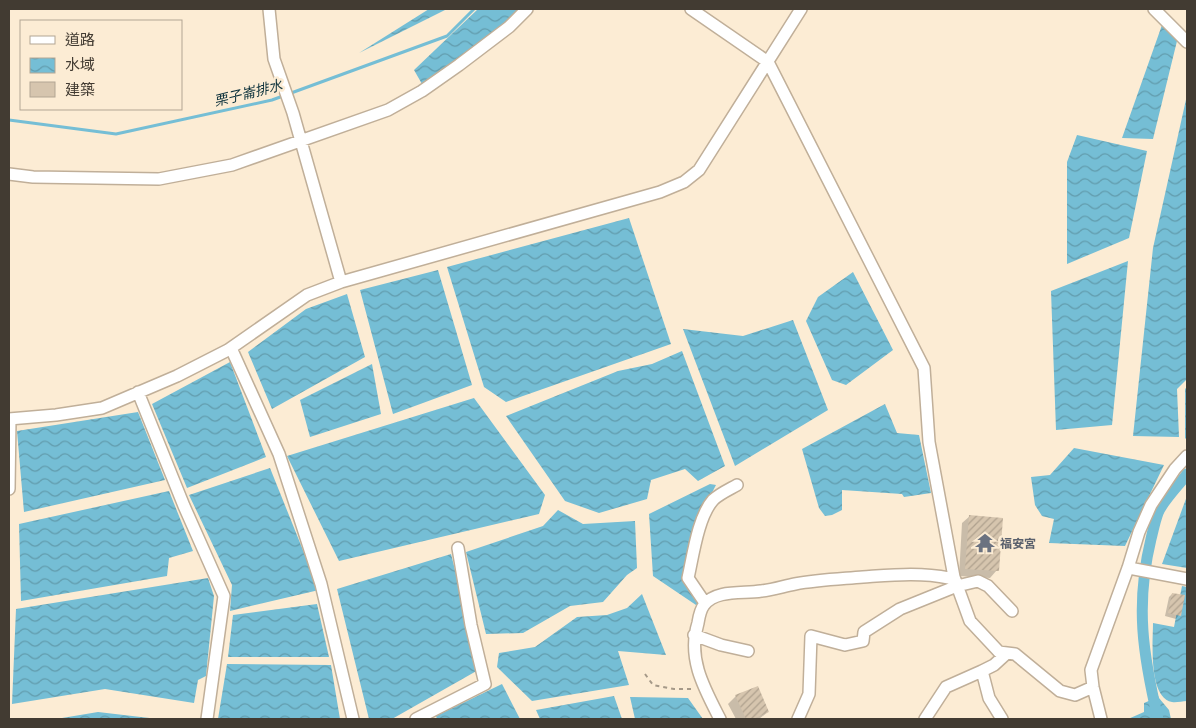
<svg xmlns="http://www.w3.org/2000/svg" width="1196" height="728" viewBox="0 0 1196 728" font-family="'IBM Plex Sans','Noto Sans TC',sans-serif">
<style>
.water{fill:url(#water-waves)}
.shadow{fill:#0003}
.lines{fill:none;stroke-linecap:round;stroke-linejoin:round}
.stream{stroke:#75bed5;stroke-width:3}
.canal{stroke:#75bed5;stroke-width:11}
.building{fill:url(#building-hatch)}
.minor-casing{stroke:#c0af99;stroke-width:14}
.path{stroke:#a59988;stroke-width:2;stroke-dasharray:4 4;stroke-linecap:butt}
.minor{stroke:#fff;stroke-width:11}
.labels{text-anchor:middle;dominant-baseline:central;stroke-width:5;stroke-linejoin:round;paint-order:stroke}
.worship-label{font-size:12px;font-weight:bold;fill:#5b616d;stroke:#fcecd4;text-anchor:start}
.water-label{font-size:14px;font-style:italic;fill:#0b303a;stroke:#fcecd4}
</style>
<defs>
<pattern id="water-waves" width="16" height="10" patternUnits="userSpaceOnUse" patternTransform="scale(1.25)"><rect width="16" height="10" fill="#75bed5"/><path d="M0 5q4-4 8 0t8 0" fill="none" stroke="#629cad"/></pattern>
<pattern id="building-hatch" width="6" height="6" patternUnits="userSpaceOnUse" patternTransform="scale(1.25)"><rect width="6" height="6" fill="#d6c5ae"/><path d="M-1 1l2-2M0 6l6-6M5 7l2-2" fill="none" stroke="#afa18e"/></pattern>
</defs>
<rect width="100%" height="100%" fill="#fcecd4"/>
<path class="water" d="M429,9H447L359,53Z
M478,9H520L483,41L422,84L414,70Z
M1162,25L1177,41L1153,139L1122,138Z
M1187,95V379L1177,389L1179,437L1133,436L1153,248Z
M1077,135L1147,151L1129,238L1067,264V162Z
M629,218L671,344L506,402L484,387L447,267Z
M1128,261L1112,425L1056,430L1051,291Z
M438,270L472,385L393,414L360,290Z
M853,272L893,350L846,385L832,380L806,321L818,297Z
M347,294L365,357L272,409L248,352L306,309Z
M793,320L828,410L735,466L683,329L743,336Z
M682,351L725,466L698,481L685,469L651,480L647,499L599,513L565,501L506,416L618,371L652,364Z
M230,362L266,457L187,488L152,404Z
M372,364L381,414L310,437L300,400Z
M1187,387V437L1185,439V389Z
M474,398L545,495L539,514L339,561L287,456Z
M885,404L897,433L919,435L931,493L904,497L902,494L842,490V510L832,515L825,516L819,508L802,449Z
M138,412L165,480L24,512L17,431Z
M1074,448L1164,465L1125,546L1049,543L1054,519L1042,516L1035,505L1031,477L1050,475Z
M270,468L319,590L230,611L232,585L189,495Z
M710,484L716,485L705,506L690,569L701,601L696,605L653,576L649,514Z
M169,491L193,551L169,558L167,576L21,601L19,524Z
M1187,496V568L1162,564Z
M558,510L583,524L635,521L637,568L627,575L603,602L570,606L523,633L486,634L466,552L543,526Z
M451,554L480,669L392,719H369L337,589Z
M208,578L214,596L206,676L198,680L194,703L105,689L12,704L16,609Z
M1182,586L1187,587V701C1182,701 1176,703 1172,702C1148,697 1153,642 1153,623L1174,627Z
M642,594L666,655L618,651L629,685L532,701L497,667L499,653L535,647L577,617L607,615L627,608Z
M317,604L329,657H228L233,615Z
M227,664L331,665L340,719H218Z
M1152,682L1159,698L1169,710L1171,719H1128L1144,712V703L1151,700L1147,683Z
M502,684L520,719H437L436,716Z
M614,696L622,719H540L536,710Z
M630,697L688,698L703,719H635Z
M98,712L158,719H56Z"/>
<path class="shadow" d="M970,516L997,570L990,578L959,576L962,523Z
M1172,594L1179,615L1176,619L1165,616L1169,597Z
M758,688L768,712L759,719H736L728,704L736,696Z"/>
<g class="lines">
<path class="stream" d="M9,120L116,134L272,100L447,36L474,9"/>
<path class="canal" d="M1158,719C1143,655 1135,605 1151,539C1153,531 1155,521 1158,513C1162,502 1180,484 1187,474"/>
</g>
<path class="building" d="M969,515L1003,518L999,571L965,569Z
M1172,593L1185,595L1181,616L1168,613Z
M758,686L769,712L753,719H746L735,695Z"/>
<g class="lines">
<defs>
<path id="minor" d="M269,9L274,59L293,113L341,282
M691,9L768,62L924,368L929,442L954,577L970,621L999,652L1015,654L1060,691L1075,695L1093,687
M1154,9L1187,42
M9,174L33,177L159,179L232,165L388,110L422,91L459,65L509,27L527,9
M231,348L279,454L321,584L353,719
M138,392L184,506L224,596L207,719
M9,419L56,415L102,408L177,376L228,350L307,295L341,282L660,192L684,182L699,170L801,9
M9,489L10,419
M1129,568L1187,579
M705,603L688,578C693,556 698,517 713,500C719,494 730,489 737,485
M694,635L721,645L748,651
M416,719L485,684L471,625L458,548
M720,719C704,688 687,658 698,623C699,617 700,610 704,605C716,589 744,594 761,591C773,590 784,586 795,584C817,580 840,579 863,577C892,575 920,572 949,578L954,577
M798,719L809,694L811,636L845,645L863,641L864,632L900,609L957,586L978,581L988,586L1012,611
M925,719L946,687L982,671
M1002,719L989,698L982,671L994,665L1006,654
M1101,719L1093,687L1091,670L1128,568L1139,532L1151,505L1175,469L1187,456"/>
</defs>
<use href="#minor" class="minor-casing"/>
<path class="path" d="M645,674L653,685L674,689H693"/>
<use href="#minor" class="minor"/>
</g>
<defs>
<symbol id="temple-bare" viewBox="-9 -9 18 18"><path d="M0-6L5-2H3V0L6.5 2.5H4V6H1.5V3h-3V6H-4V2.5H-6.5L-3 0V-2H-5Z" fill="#6b7280" stroke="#fcecd4" stroke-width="2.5" paint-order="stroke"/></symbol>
</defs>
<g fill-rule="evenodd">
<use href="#temple-bare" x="971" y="529" width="28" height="28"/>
</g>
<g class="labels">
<g class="worship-label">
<text x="1000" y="543">福安宮</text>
</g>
<g class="water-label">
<text transform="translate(248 93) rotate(-14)">栗子崙排水</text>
</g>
</g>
<rect width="1196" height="728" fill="none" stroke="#423b32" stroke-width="20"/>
<rect x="20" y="20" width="162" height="90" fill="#fcecd4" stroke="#b2a593"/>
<rect x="30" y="36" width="25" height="8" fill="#ffffff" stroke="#b2a593"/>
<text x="65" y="45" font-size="15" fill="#423b32">道路</text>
<rect x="30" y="58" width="25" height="15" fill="url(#water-waves)" stroke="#b2a593"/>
<text x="65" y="70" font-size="15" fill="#423b32">水域</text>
<rect x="30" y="82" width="25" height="15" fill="#d6c5ae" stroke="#b2a593"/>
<text x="65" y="95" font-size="15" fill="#423b32">建築</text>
</svg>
